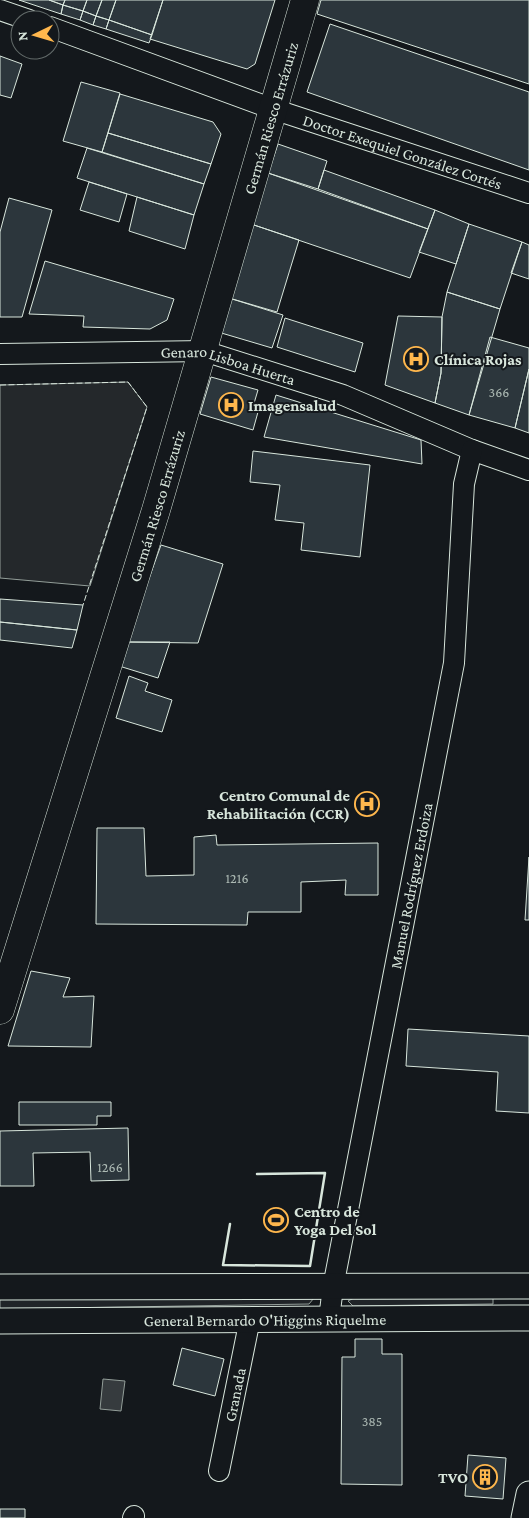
<svg xmlns="http://www.w3.org/2000/svg" width="529" height="1518" viewBox="0 0 529 1518" font-family="'Crimson Pro',serif">
<style>
.green{fill:#202428;stroke:#939e99}
.parking{fill:#24282b;stroke:#939e99}
.water{fill:#363b3e;stroke:#939e99}
.building{fill:#2c363c;stroke:#d8e6dc}
.lines{fill:none;stroke-linecap:round;stroke-linejoin:round}
.minor-casing{stroke:#d8e6dc;stroke-width:22}
.tertiary-casing{stroke:#d8e6dc;stroke-width:27}
.secondary-casing{stroke:#d8e6dc;stroke-width:29}
.minor{stroke:#14181c;stroke-width:20}
.tertiary{stroke:#14181c;stroke-width:25}
.secondary{stroke:#14181c;stroke-width:28}
.fence{stroke:#d8e6dc;stroke-width:1;stroke-dasharray:6 2.5;stroke-linecap:butt}
.wall{stroke:#d8e6dc;stroke-width:2.5}
.labels{text-anchor:middle;dominant-baseline:central;stroke-width:4;stroke-linejoin:round;paint-order:stroke}
.number-label{font-size:14px;fill:#adbab4}
.street-label{font-size:16px;fill:#d8e6dc;stroke:#14181c}
.poi-label{font-size:16px;font-weight:bold;fill:#d8e6dc;stroke:#14181c;text-anchor:start}
</style>
<rect width="100%" height="100%" fill="#14181c"/>
<path class="green" d="M493,1295V1304L353,1306L348,1301L354,1298Z
M0,1298H314L309,1304L0,1309Z"/>
<path class="parking" d="M128,382L147,407L90,586L0,578V385Z"/>
<path class="water" d="M103,1379L125,1381L121,1411L100,1409Z"/>
<path class="building" d="M19,0H49L63,5L61,14Z
M49,0H65L63,5Z
M65,0H87L83,11L63,5Z
M87,0H102L96,16L83,11Z
M102,0H116L109,20L96,16Z
M116,0H163L152,35L109,20Z
M163,0H275L255,64L247,69L150,39Z
M321,0H529V84L317,14Z
M63,5L83,11L80,20L61,14Z
M83,11L96,16L93,25L80,20Z
M96,16L109,20L106,29L93,25Z
M109,20L152,35L149,43L106,29Z
M330,24L529,92V170L307,92Z
M0,56L22,64L11,98L0,95Z
M81,82L120,93L102,152L63,141Z
M120,94L213,122L221,134L211,164L108,133Z
M108,133L211,164L204,184L102,152Z
M278,144L327,161L318,189L268,173Z
M87,148L204,184L194,215L77,178Z
M324,170L435,210L428,229L318,189Z
M268,173L428,229L410,278L251,224Z
M89,182L127,194L119,222L80,210Z
M137,197L194,215L185,249L129,231Z
M9,198L52,210L22,317H0V232Z
M435,210L469,224L456,264L419,252Z
M251,224L299,240L277,312L229,298Z
M469,224L522,242L500,309L447,292Z
M522,242L529,245V279L511,273Z
M45,261L174,299L167,320L150,329L83,327L84,316L29,314Z
M447,292L500,309L469,415L435,403L441,373L442,317Z
M229,298L283,315L272,348L218,332Z
M398,316L442,317L441,373L435,403L385,385Z
M285,318L363,343L355,372L277,347Z
M490,337L529,348V369L515,428L469,415Z
M529,369V433L515,428Z
M211,377L258,390L252,410L258,412L253,430L200,414Z
M276,395L421,440L422,464L264,437Z
M253,451L370,465L360,557L301,550L304,523L275,520L280,485L250,482Z
M161,545L223,564L198,643L126,642Z
M0,599L83,605L77,630L0,622Z
M0,622L77,630L72,648L0,640Z
M126,642H170L158,678L119,666Z
M129,676L148,683L145,691L172,700L162,732L116,718Z
M97,828H144L146,876L194,875V837L216,835L217,845L378,843V895H345L346,880L301,882V912H248L247,925L96,924Z
M529,857V920H525Z
M31,971L70,978L63,997L94,996L91,1047L8,1046Z
M408,1029L529,1036V1113L496,1111L498,1072L406,1066Z
M19,1102H111V1116H97V1125H19Z
M128,1128L129,1180L91,1181L90,1152L33,1153L34,1186H0V1131Z
M355,1339H382V1354H402V1485L341,1484L342,1357H355Z
M182,1348L224,1359L215,1396L173,1385Z
M468,1455L506,1458L503,1499L465,1496Z
M0,1509H25V1518H0Z"/>
<g class="lines">
<defs>
<g id="minor">
<path d="M0,10L29,20"/>
<path id="s1" d="M50,27L273,109L529,193"/>
<path id="s2" d="M0,354L204,351L343,395L472,450L529,470"/>
<path id="s3" d="M329,1319L333,1287L454,663L464,484L472,450"/>
<path id="s4" d="M219,1471L250,1319"/>
<path d="M133,1518L134,1516"/>
</g>
<g id="tertiary">
<path d="M0,1287L529,1286"/>
<path id="s5" d="M0,1321L529,1318"/>
<path d="M524,1518L529,1494"/>
</g>
<g id="secondary">
<path id="s6" d="M0,1010L156,510L305,0"/>
</g>
</defs>
<use href="#minor" class="minor-casing"/>
<use href="#tertiary" class="tertiary-casing"/>
<use href="#secondary" class="secondary-casing"/>
<use href="#minor" class="minor"/>
<use href="#tertiary" class="tertiary"/>
<use href="#secondary" class="secondary"/>
<path class="fence" d="M0,385L128,382L147,407L83,605"/>
<path class="wall" d="M230,1224L223,1265L310,1266L325,1173L257,1174"/>
</g>
<defs>
<symbol id="hospital-ring" viewBox="-11 -11 22 22"><circle r="9.5" fill="#14181c" stroke="#ffb74d" stroke-width="1.5"/><path d="M-5-5h3v3.5h4V-5h3V5h-3V1.5h-4V5h-3Z" fill="#ffb74d"/></symbol>
<symbol id="stadium-ring" viewBox="-11 -11 22 22"><circle r="9.5" fill="#14181c" stroke="#ffb74d" stroke-width="1.5"/><path d="M0-5a6.5 5 0 1 0 0 10a6.5 5 0 1 0 0-10ZM-3.5-1.8h7v3.6h-7Z" fill="#ffb74d"/></symbol>
<symbol id="building-ring" viewBox="-11 -11 22 22"><circle r="9.5" fill="#14181c" stroke="#ffb74d" stroke-width="1.5"/><path d="M-4-6H4V6H1V3H-1V6H-4ZM-2.5-4.3h1.7v1.8h-1.7ZM.8-4.3h1.7v1.8H.8ZM-2.5-1h1.7V.8h-1.7ZM.8-1h1.7V.8H.8Z" fill="#ffb74d"/></symbol>
</defs>
<g fill-rule="evenodd">
<use href="#hospital-ring" x="402" y="345" width="28" height="28"/>
<use href="#hospital-ring" x="217" y="391" width="28" height="28"/>
<use href="#hospital-ring" x="353" y="790" width="28" height="28"/>
<use href="#stadium-ring" x="262" y="1206" width="28" height="28"/>
<use href="#building-ring" x="471" y="1463" width="28" height="28"/>
</g>
<g class="labels">
<g class="number-label">
<text x="499" y="392">366</text>
<text x="237" y="878">1216</text>
<text x="110" y="1167">1266</text>
<text x="372" y="1421">385</text>
</g>
<g class="street-label">
<text stroke="none"><textPath href="#s6" startOffset="932">Germán Riesco Errázuriz</textPath></text>
<text stroke="none"><textPath href="#s1" startOffset="374">Doctor Exequiel González Cortés</textPath></text>
<text stroke="none"><textPath href="#s2" startOffset="230">Genaro Lisboa Huerta</textPath></text>
<text stroke="none"><textPath href="#s6" startOffset="528">Germán Riesco Errázuriz</textPath></text>
<text stroke="none"><textPath href="#s3" startOffset="441">Manuel Rodríguez Erdoiza</textPath></text>
<text stroke="none"><textPath href="#s5" startOffset="265">General Bernardo O'Higgins Riquelme</textPath></text>
<text stroke="none"><textPath href="#s4" startOffset="78">Granada</textPath></text>
</g>
<g class="poi-label">
<text x="434" y="359">Clínica Rojas</text>
<text x="248" y="405">Imagensalud</text>
<text x="350" y="795" text-anchor="end">Centro Comunal de<tspan x="350" dy="18">Rehabilitación (CCR)</tspan></text>
<text x="294" y="1211">Centro de<tspan x="294" dy="18">Yoga Del Sol</tspan></text>
<text x="468" y="1477" text-anchor="end">TVO</text>
</g>
</g>
<g transform="translate(35 35) rotate(265)"><circle r="24" fill="#14181c" stroke="#626a69"/>
<path d="M0-4L9 19L0 12L-9 19Z" fill="#ffb74d"/>
<text y="-8" font-size="14" font-weight="bold" text-anchor="middle" fill="#d8e6dc">N</text>
</g>
</svg>
